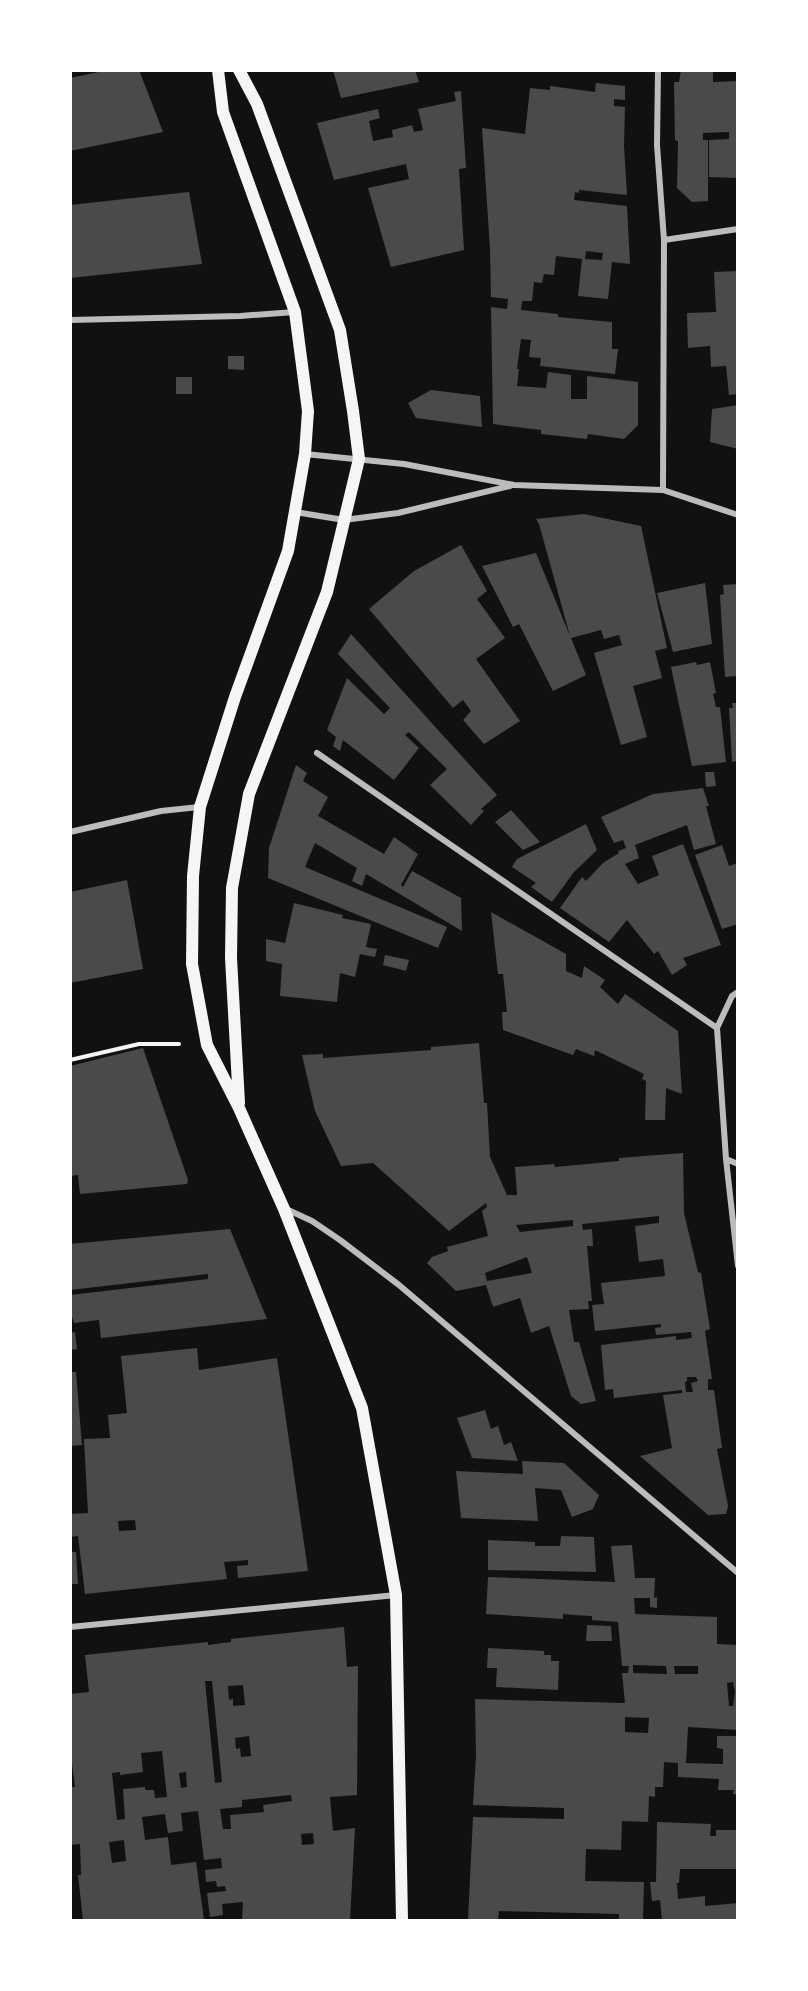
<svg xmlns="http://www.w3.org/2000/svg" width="808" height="1991" viewBox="0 0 808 1991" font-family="'Times New Roman',serif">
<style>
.building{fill:#4a4a4a;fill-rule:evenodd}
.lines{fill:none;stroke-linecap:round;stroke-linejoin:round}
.path{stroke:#f5f5f5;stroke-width:4}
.minor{stroke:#bcbcbc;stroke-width:6}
.secondary{stroke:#f5f5f5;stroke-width:12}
</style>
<rect width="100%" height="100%" fill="#111"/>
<path class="building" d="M108,70H139L163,132L70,151V78Z
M333,70H415L419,82L341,98Z
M681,70H713V82L738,81V178L709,177V140L729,139V132L703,133V140H708V201L692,202L677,188L678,141L675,140L674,82H679Z
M596,83L625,86V100L614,99V106L625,107L624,146L627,195L579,190V193L575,192L574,200L627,206L630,264L612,262L608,299L578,296L582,259L556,256L554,275L544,274L542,283L534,282L532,301H522L521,310L558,314V317L612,322V349H618L615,374L540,366L541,358L529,357L531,340L521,339L517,369H519L517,386L546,388L548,372L571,375V399H587V376L638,382V425L624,439L588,434L587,439L541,434V430L493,424L491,307L507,309L508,299L491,297L490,249L482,128L525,134L530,88L550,90V86L595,92ZM586,251L603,253L602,260L585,259Z
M461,91L466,168L459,169L464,250L391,267L368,188L409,179L406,164L334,180L317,123L378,109L380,118L369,121L373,141L393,137L392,130L412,125L414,132L423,130L418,109L456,101L454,92Z
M189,192L202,264L70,278V205Z
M738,271V394L729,395L726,366L711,367L710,346L688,348L687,313L716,312L714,272Z
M228,356H244V370L228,369Z
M176,377H192V394H176Z
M431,390L480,396L482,427L416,418L408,403Z
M738,405V449L710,442L712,409Z
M584,514L641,526L667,648L655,651L662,678L633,686L647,737L621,745L594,653L622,645L619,635L604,639L601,630L571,638L586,675L553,691L519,624L513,627L482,566L536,553L570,636L539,524L536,519Z
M461,545L487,591L477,599L505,638L476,659L520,721L484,744L463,720L471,711L463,700L453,708L369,609L414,571Z
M705,583L712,644L673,652L657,593Z
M738,584V676L725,677L720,595L724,594L723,585Z
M351,634L497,795L481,809L484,811L471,825L430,785L447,769L409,732L405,735L419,748L394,780L343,740L340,751L333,746L336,737L327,730L347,678L384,714L390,708L338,654Z
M696,662L697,665L710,662L716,693L713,694L716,707H720L726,762L692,766L671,667Z
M732,703H738V761L732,762L729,708H733Z
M296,765L307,773L303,781L328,797L318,816L384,854L394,837L418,854L401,885L403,887L412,871L461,898L462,931L366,874L362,886L352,881L357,868L315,843L305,867L447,927L438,948L268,878L269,848Z
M705,772H714L716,786L706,787Z
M703,788L709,806H706L716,844L694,850L687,825L635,845L639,858L625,864L638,884L659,875L652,856L683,844L721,945L683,958L687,965L672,975L658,951L654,954L627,920L609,942L560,908L582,877L586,881L603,863L619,853L618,851L626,848L623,840L614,843L601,817L653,794Z
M511,810L540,842L523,850L495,822Z
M586,824L597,850L574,872L552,902L531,887L536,883L512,867L517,859Z
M722,845L729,866L738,863V924L722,929L695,855Z
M127,880L143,969L70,983V892Z
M294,903L343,915L342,918L371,924L366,947L377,949L375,957L360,954L355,977L340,973L337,1002L280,996L282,964L266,961V939L285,943Z
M491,912L566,954V971L582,978L584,966L605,980L600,987L618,1004L625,994L678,1031L682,1094L666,1088L665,1120H645L646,1081L642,1079L644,1074L595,1050L594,1056L576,1049L573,1055L503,1030L502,1012H507L503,974H498Z
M385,955L409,960L406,971L383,965Z
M479,1043L484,1103H487L490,1157L507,1195H517L515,1167L554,1164L555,1167L619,1161V1158L683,1153L684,1213L698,1272L701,1273L710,1329L705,1331L712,1379H708V1390H714L722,1448L717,1449L728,1506L726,1514L708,1515L640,1456L672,1448L663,1395L682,1393V1390L614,1398L613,1389L605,1390L601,1345L676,1336V1340L692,1338L691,1332L656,1335L655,1328L661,1327V1324L595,1331L592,1305L604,1304L601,1283L665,1276L663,1259L639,1262L635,1226L659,1223V1216L582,1224L583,1230L592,1229L593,1246H587L592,1301H588L589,1309L569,1310L574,1342H579L596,1401L581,1404L571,1396L549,1326L531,1333L520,1298L493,1307L486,1285L456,1291L427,1263L432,1257L448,1251L447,1247L488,1236L482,1211L487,1207L486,1203L449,1231L373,1163L341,1166L315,1111L302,1055L323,1054V1058L431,1050V1047ZM573,1220V1226L520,1232L516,1225ZM527,1257L532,1273L487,1281L485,1273ZM687,1377H696L698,1381L691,1383L693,1392H686L685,1382L687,1381Z
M143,1048L188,1180L187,1184L80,1194L78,1175L70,1176V1066Z
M230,1229L267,1319L101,1338L99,1320L74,1323L72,1317H70V1295L208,1279V1274L70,1290V1244Z
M75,1332L77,1349L70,1350V1333Z
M197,1348L199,1370L277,1358L308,1571L238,1578L237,1566L248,1565V1560L224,1562L227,1579L85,1594L78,1536L70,1537V1514L88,1513L84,1439L110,1438L108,1415L127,1413L121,1356ZM135,1520L136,1530L119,1531L118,1521Z
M70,1372H76L82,1445L70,1446Z
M485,1410L491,1429L498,1426L504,1445L511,1442L518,1461L472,1458L457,1418Z
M522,1461L564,1463L599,1495L593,1509L572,1517L561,1490L535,1488L538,1521L461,1518L456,1471L523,1474Z
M561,1536L594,1537L596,1572L488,1570V1540L535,1542V1546H560Z
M632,1545L635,1578H655L654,1598L657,1597V1608L650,1607V1598H634L635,1614L717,1617V1644L738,1645V1730L688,1727L686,1763L723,1764V1749L717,1748V1736H738V1795L733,1794L734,1790H718L719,1779L678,1777V1763L664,1762L663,1787H655V1797L649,1796L648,1822L622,1821L621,1850L586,1849L585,1881L644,1882L643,1920H619V1914L499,1911L498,1920H468L473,1817L564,1819V1808L473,1805L476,1756L475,1699L625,1703L622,1673H628L629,1666H622L618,1622L592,1620V1616L574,1615L563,1614V1619L486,1614L488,1577L615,1582L611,1546ZM633,1665L666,1666L667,1674L633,1673ZM674,1666H698V1674H675ZM733,1682L735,1692L733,1706H729L727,1683ZM625,1717L649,1718L648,1733L625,1732Z
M70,1552H76L78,1584H70Z
M587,1625L611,1626L612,1641H586Z
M344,1627L347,1667L358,1666L357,1795L330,1797L333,1831L355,1828L350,1920H242L243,1902L222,1904L223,1915L210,1917L207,1893L226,1891L225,1886L217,1887L216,1881L206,1882L205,1870L222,1868L221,1858L204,1860L198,1811L181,1813L183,1831L168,1833L165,1814L142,1817L145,1840L168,1837L171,1865L196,1862L204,1920H83L78,1875H81L80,1844L70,1845V1787H75L70,1748V1694L89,1692L85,1655L208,1642V1645L231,1642V1639ZM205,1681H212L222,1782L215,1783ZM243,1685L245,1705L233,1706V1699L229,1700L228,1686ZM249,1736L251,1756L241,1757L240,1748L236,1749L235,1738ZM162,1751L167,1797L155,1798L154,1790H145V1787L123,1789L125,1819L117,1820L112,1773L120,1772V1775L143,1772L141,1753ZM186,1772L187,1787L181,1788L179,1773ZM291,1795L292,1801L263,1805L264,1812L230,1815L231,1829H223L220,1809L242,1807V1800ZM313,1833L314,1844L302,1845L301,1834ZM124,1840L126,1861L112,1863L109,1842Z
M488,1648L544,1651V1655H551V1661H559L558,1690L496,1687L497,1668H487Z
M657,1822L711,1824L710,1836H716V1830H737V1869H680L679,1883H677L678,1899L705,1896V1906L738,1903V1920H662L660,1900L652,1901L650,1882H656Z"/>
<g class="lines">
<path class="path" d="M70,1060L139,1044H179"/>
<path class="minor" d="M658,70L657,145L664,240L663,490
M664,240L738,229
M70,320L240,316L295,312
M305,454L404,464L514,485L663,490L738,515
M295,512L344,520L398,513L510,486
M317,753L717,1028
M70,832L161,811L199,807
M738,992L732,996L717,1028L726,1159L738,1266
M726,1159L738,1164
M286,1209L312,1221L340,1240L399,1285L738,1573
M70,1627L396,1595"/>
<path class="secondary" d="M218,70L223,112L295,312L308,411L305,454L288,551L235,697L200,807L193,876L192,964L207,1045L239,1108L284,1209L362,1408L396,1595L402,1920
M239,1103L231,958L232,888L249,794L327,592L359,459L353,411L340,330L257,104L239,70"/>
</g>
<rect width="808" height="1991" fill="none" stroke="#ffffff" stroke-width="144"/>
</svg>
